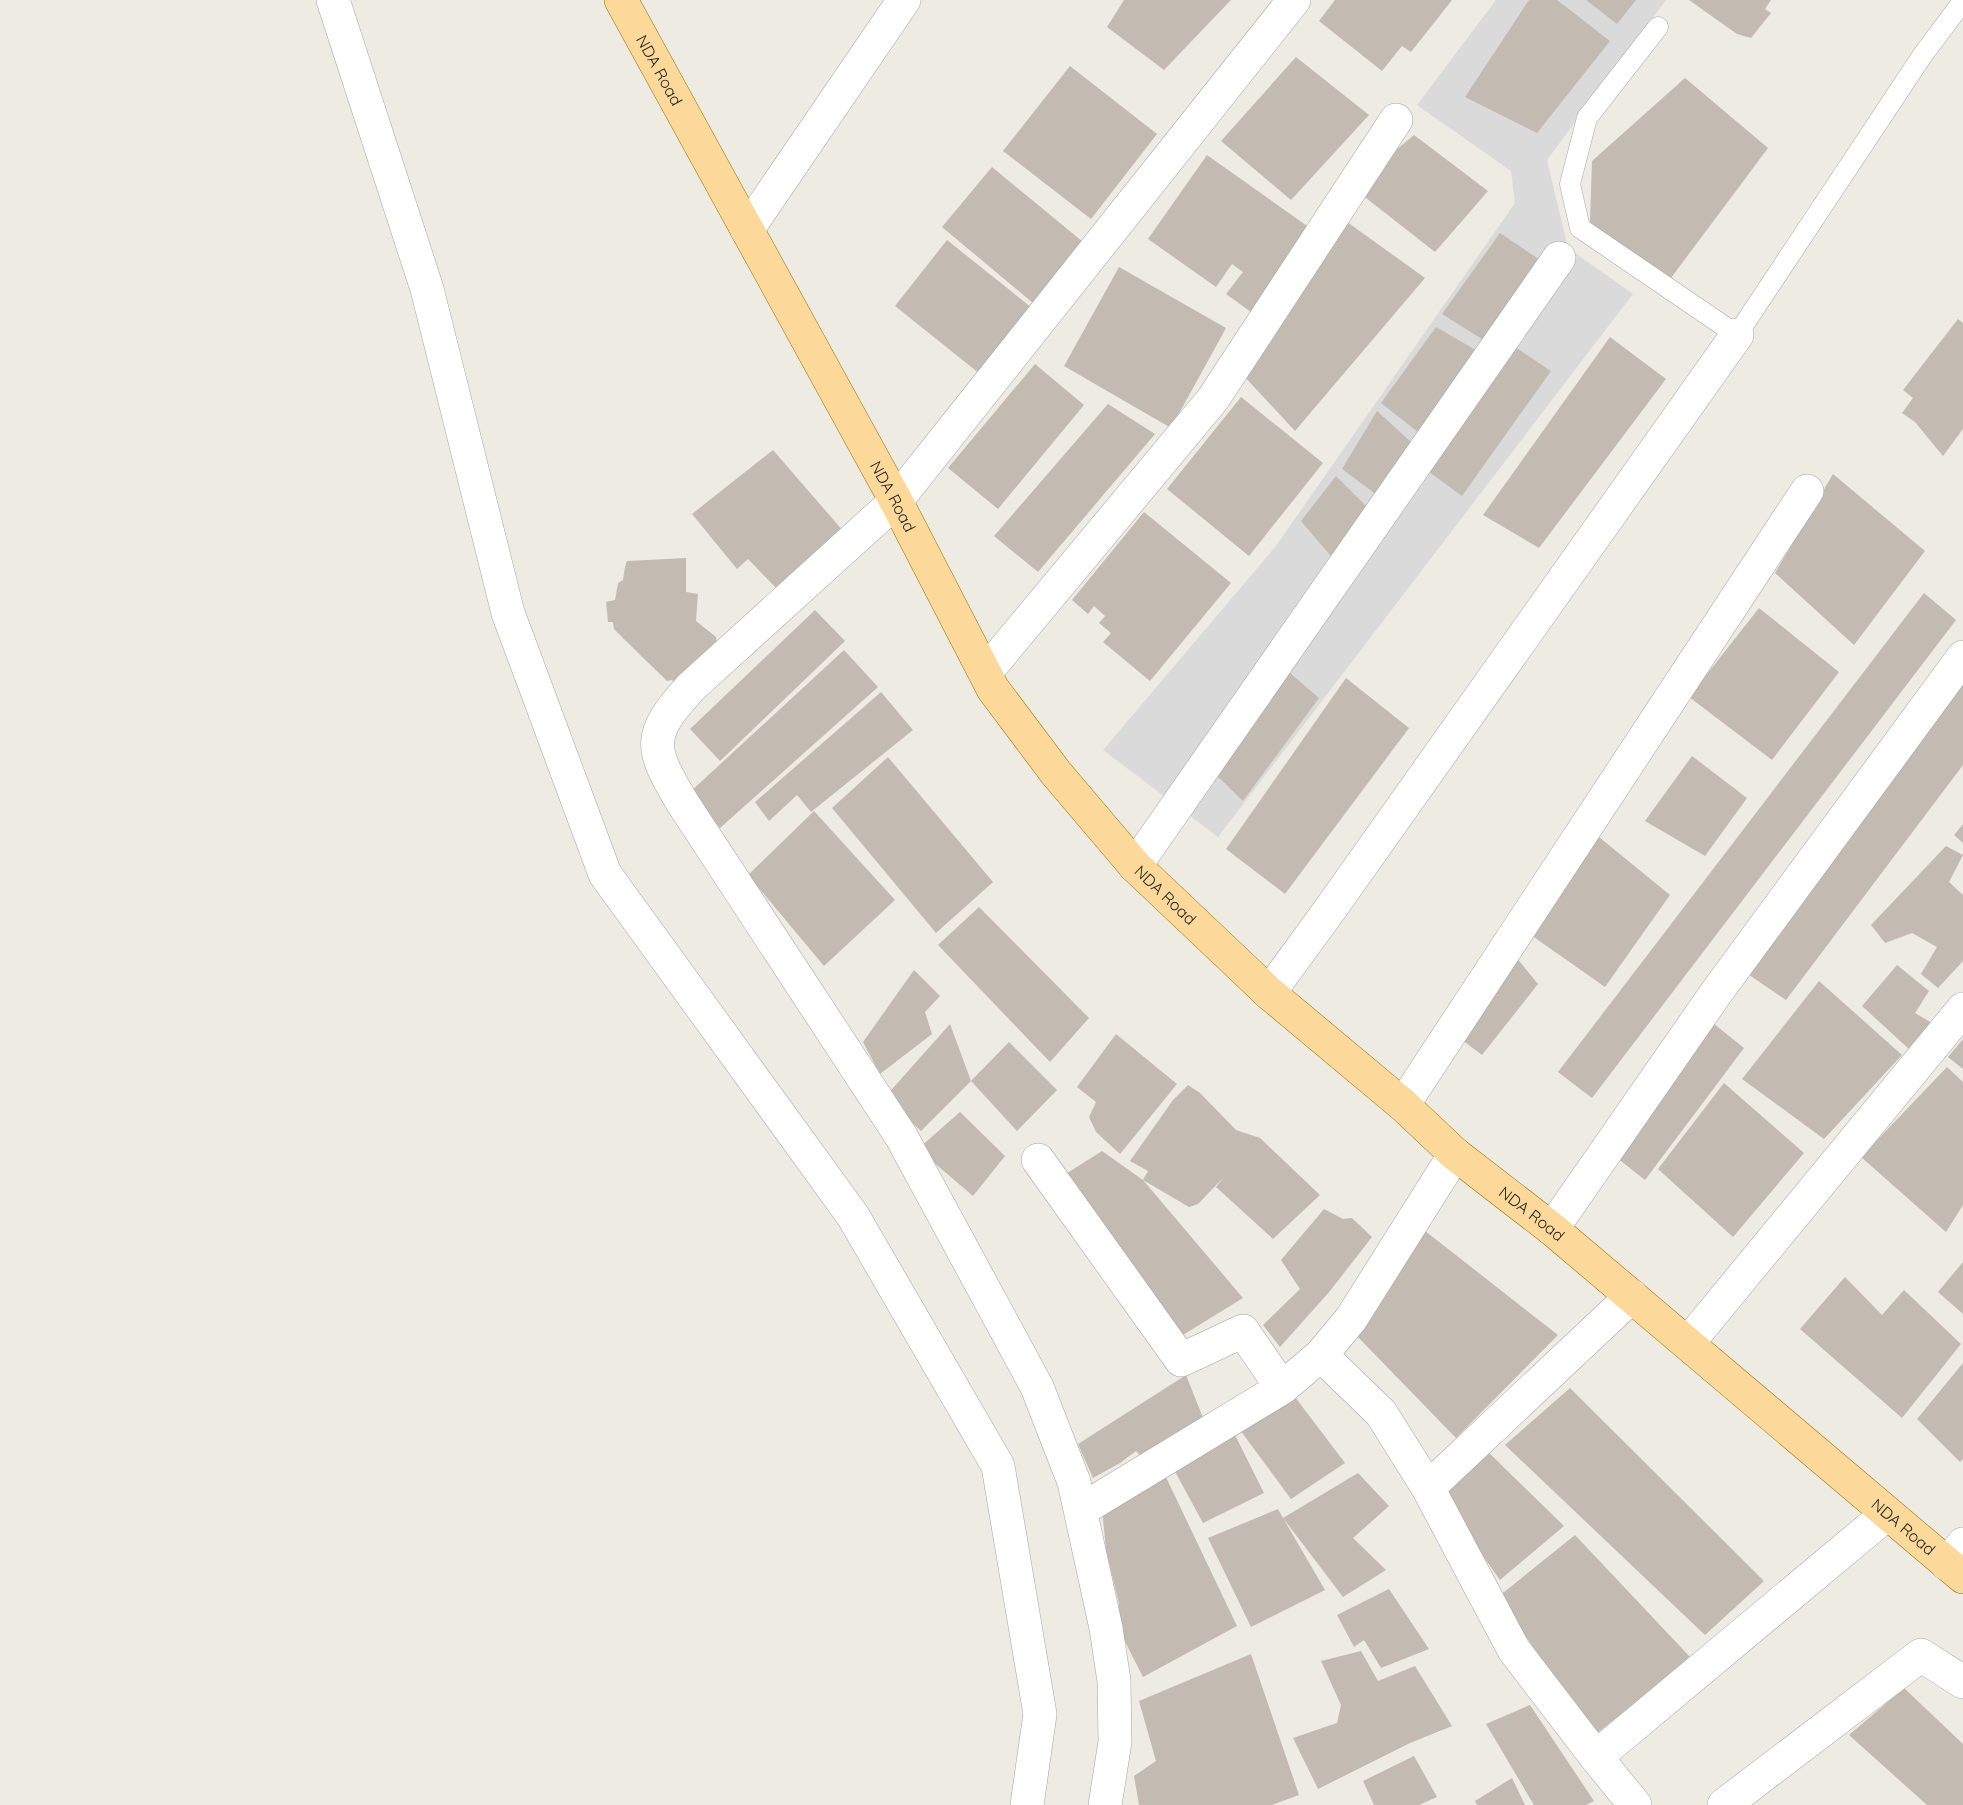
<svg xmlns="http://www.w3.org/2000/svg" width="1963" height="1805" viewBox="0 0 1963 1805" font-family="Quicksand,sans-serif">
<style>
.residential{fill:#dbdada}
.building{fill:#c3bab2}
.lines{fill:none;stroke-linecap:round;stroke-linejoin:round}
.service-casing{stroke:#a4a4a4;stroke-width:21}
.minor-casing{stroke:#a4a4a4;stroke-width:34}
.tertiary-casing{stroke:#a4a4a4;stroke-width:34}
.primary-casing{stroke:#966e00;stroke-width:34}
.service{stroke:#fff;stroke-width:20}
.minor{stroke:#fff;stroke-width:33}
.tertiary{stroke:#fff;stroke-width:33}
.primary{stroke:#fcd89a;stroke-width:33}
.labels{text-anchor:middle;dominant-baseline:central;stroke-width:4.5;stroke-linejoin:round;paint-order:stroke}
.street-label{font-size:16px;fill:#1d1d1d;stroke:#fff}
</style>
<rect width="100%" height="100%" fill="#eeebe3"/>
<path class="residential" d="M1496,0H1666L1547,160L1568,248L1633,294L1218,837L1103,750L1276,546L1515,203L1511,171L1417,105Z"/>
<path class="building" d="M1124,0H1231L1164,70L1107,27Z
M1335,0H1452L1411,52L1402,46L1382,71L1319,21Z
M1529,0H1557L1610,41L1537,133L1465,97Z
M1586,0H1636L1617,24Z
M1689,0H1771L1765,9L1771,13L1751,38L1737,34Z
M1296,57L1369,115L1291,200L1221,141Z
M1070,66L1157,134L1091,219L1003,151Z
M1685,78L1768,148L1665,286L1590,222L1592,161Z
M1414,135L1488,191L1435,252L1352,187Z
M1207,155L1310,228L1251,312L1226,294L1243,272L1232,264L1216,287L1148,239Z
M992,167L1083,242L1033,303L942,227Z
M1343,219L1425,278L1295,431L1243,375Z
M1500,233L1543,262L1485,341L1442,314Z
M947,240L1032,308L980,374L895,306Z
M1119,267L1226,328L1171,428L1064,366Z
M1958,319L1963,323V429L1943,456L1915,422L1902,413L1913,398L1903,390Z
M1436,327L1479,352L1423,436L1381,403Z
M1610,337L1666,379L1539,548L1483,515Z
M1506,341L1551,371L1462,496L1421,466Z
M1035,364L1084,405L998,509L948,468Z
M1241,397L1323,463L1249,556L1167,489Z
M1108,404L1155,434L1038,572L994,536Z
M1377,411L1412,443L1377,495L1342,469Z
M773,450L844,532L782,594L748,559L737,569L692,514Z
M1833,474L1925,551L1854,645L1775,573Z
M1336,476L1373,513L1336,562L1301,521Z
M1144,512L1231,583L1150,681L1103,642L1111,633L1099,623L1105,616L1094,606L1088,614L1072,600Z
M686,558V592L698,594L696,621L716,637L719,658L682,691L672,680L667,681L629,644L614,629L613,622H608L606,602L615,600L618,583L623,580L625,567L627,561Z
M1924,593L1956,620L1592,1098L1558,1072Z
M1759,608L1839,672L1772,760L1689,697Z
M815,610L845,641L720,761L690,729Z
M844,650L878,687L720,828L689,793Z
M1282,666L1319,698L1243,801L1211,770Z
M1963,667V765L1786,1000L1742,970Z
M1346,678L1409,728L1285,894L1226,849Z
M881,692L913,730L811,812L797,795L769,821L755,802Z
M1692,756L1747,798L1705,856L1645,821Z
M888,757L993,882L936,933L832,808Z
M814,811L895,900L824,966L748,875Z
M1963,824V843L1954,835Z
M1594,833L1670,895L1605,987L1531,935Z
M1946,846L1963,855L1949,882L1963,895V961L1938,988L1921,974L1937,947L1912,933L1885,943L1871,925Z
M979,907L1089,1018L1050,1062L938,945Z
M1511,951L1538,984L1482,1055L1445,1027Z
M1897,965L1929,991L1915,1013L1932,1023L1910,1050L1862,1006Z
M914,970L940,996L925,1012L932,1034L880,1074L863,1042Z
M1819,981L1902,1055L1824,1139L1742,1079Z
M1708,1019L1744,1048L1645,1180L1607,1150Z
M950,1024L971,1081L921,1131L885,1097Z
M1116,1034L1177,1084L1120,1154L1096,1132L1089,1117L1096,1102L1077,1087Z
M1963,1039V1069L1948,1057Z
M1009,1042L1057,1090L1017,1131L971,1081Z
M1947,1067L1963,1082V1205L1946,1232L1861,1157Z
M1724,1083L1804,1153L1733,1237L1658,1169Z
M1188,1085L1200,1093L1236,1130L1260,1138L1320,1195L1273,1239L1216,1187L1224,1177L1198,1204L1189,1207L1143,1180L1148,1171L1130,1161L1173,1100Z
M960,1112L1005,1156L973,1196L918,1149Z
M1102,1151L1143,1180L1243,1298L1178,1338L1061,1177Z
M1324,1209L1343,1219L1352,1218L1372,1237L1330,1291L1280,1347L1263,1325L1300,1289L1281,1260Z
M1420,1227L1558,1335L1456,1438L1354,1333Z
M1963,1262V1314L1938,1292Z
M1845,1277L1882,1315L1904,1290L1961,1344L1902,1418L1800,1329Z
M1963,1363V1459L1960,1462L1917,1419Z
M1186,1375L1207,1428L1147,1463L1136,1451L1120,1463L1093,1478L1078,1444Z
M1570,1388L1764,1581L1705,1635L1505,1445Z
M1292,1393L1345,1463L1291,1499L1240,1430Z
M1231,1427L1264,1493L1203,1523L1172,1466Z
M1485,1449L1564,1526L1500,1580L1466,1532L1444,1494Z
M1163,1471L1237,1626L1143,1677L1116,1624L1119,1604L1106,1550L1102,1508Z
M1358,1473L1389,1506L1353,1538L1386,1570L1343,1597L1283,1518L1325,1590L1251,1627L1208,1538L1278,1509L1283,1518Z
M1575,1535L1691,1658L1595,1735L1498,1597Z
M1389,1589L1429,1649L1381,1668L1364,1640L1354,1647L1337,1615Z
M1361,1651L1378,1681L1415,1666L1452,1726L1410,1743L1318,1789L1293,1738L1337,1723L1341,1705L1321,1661Z
M1251,1654L1299,1795L1272,1805H1139L1134,1776L1156,1761L1139,1701Z
M1904,1688L1963,1744V1805H1927L1849,1735Z
M1530,1705L1594,1801L1586,1805H1534L1486,1724Z
M1414,1756L1437,1797L1419,1805H1374L1363,1781Z
M1512,1778L1525,1805H1477L1475,1801Z"/>
<g class="lines">
<defs>
<path id="service" d="M1658,27L1587,118L1570,184L1580,228L1737,335L1922,56L1963,1"/>
<path id="minor" d="M747,230L904,0
M985,673L1213,399L1396,120
M1135,866L1559,258
M1269,993L1331,908L1737,335
M1403,1105L1807,491
M1455,1154L1351,1319L1321,1355L1381,1413L1428,1488L1514,1650L1596,1757L1635,1805
M1038,1160L1181,1360L1243,1331L1282,1388
M1552,1229L1716,993L1963,657
M1688,1343L1963,1009
M1428,1488L1632,1296
M1081,1510L1282,1388L1321,1355
M1947,1564L1963,1544
M1596,1757L1887,1514
M1105,1805L1115,1742L1114,1681L1106,1628L1074,1482L1037,1387L901,1136L682,802C649,747 647,735 691,687L896,501L1294,0
M1724,1805L1921,1655L1963,1682"/>
<path id="tertiary" d="M333,0L427,289L508,613L605,874L853,1216L998,1466L1040,1714L1027,1805"/>
<g id="primary">
<path id="s1" d="M621,0L896,501L993,689L1056,773L1135,866L1269,993L1403,1105L1455,1154L1552,1229L1963,1577"/>
</g>
</defs>
<use href="#service" class="service-casing"/>
<use href="#minor" class="minor-casing"/>
<use href="#tertiary" class="tertiary-casing"/>
<use href="#primary" class="primary-casing"/>
<use href="#service" class="service"/>
<use href="#minor" class="minor"/>
<use href="#tertiary" class="tertiary"/>
<use href="#primary" class="primary"/>
</g>
<g class="labels">
<g class="street-label">
<text stroke="none"><textPath href="#s1" startOffset="80">NDA Road</textPath></text>
<text stroke="none"><textPath href="#s1" startOffset="566">NDA Road</textPath></text>
<text stroke="none"><textPath href="#s1" startOffset="1052">NDA Road</textPath></text>
<text stroke="none"><textPath href="#s1" startOffset="1538">NDA Road</textPath></text>
<text stroke="none"><textPath href="#s1" startOffset="2024">NDA Road</textPath></text>
</g>
</g>
</svg>
